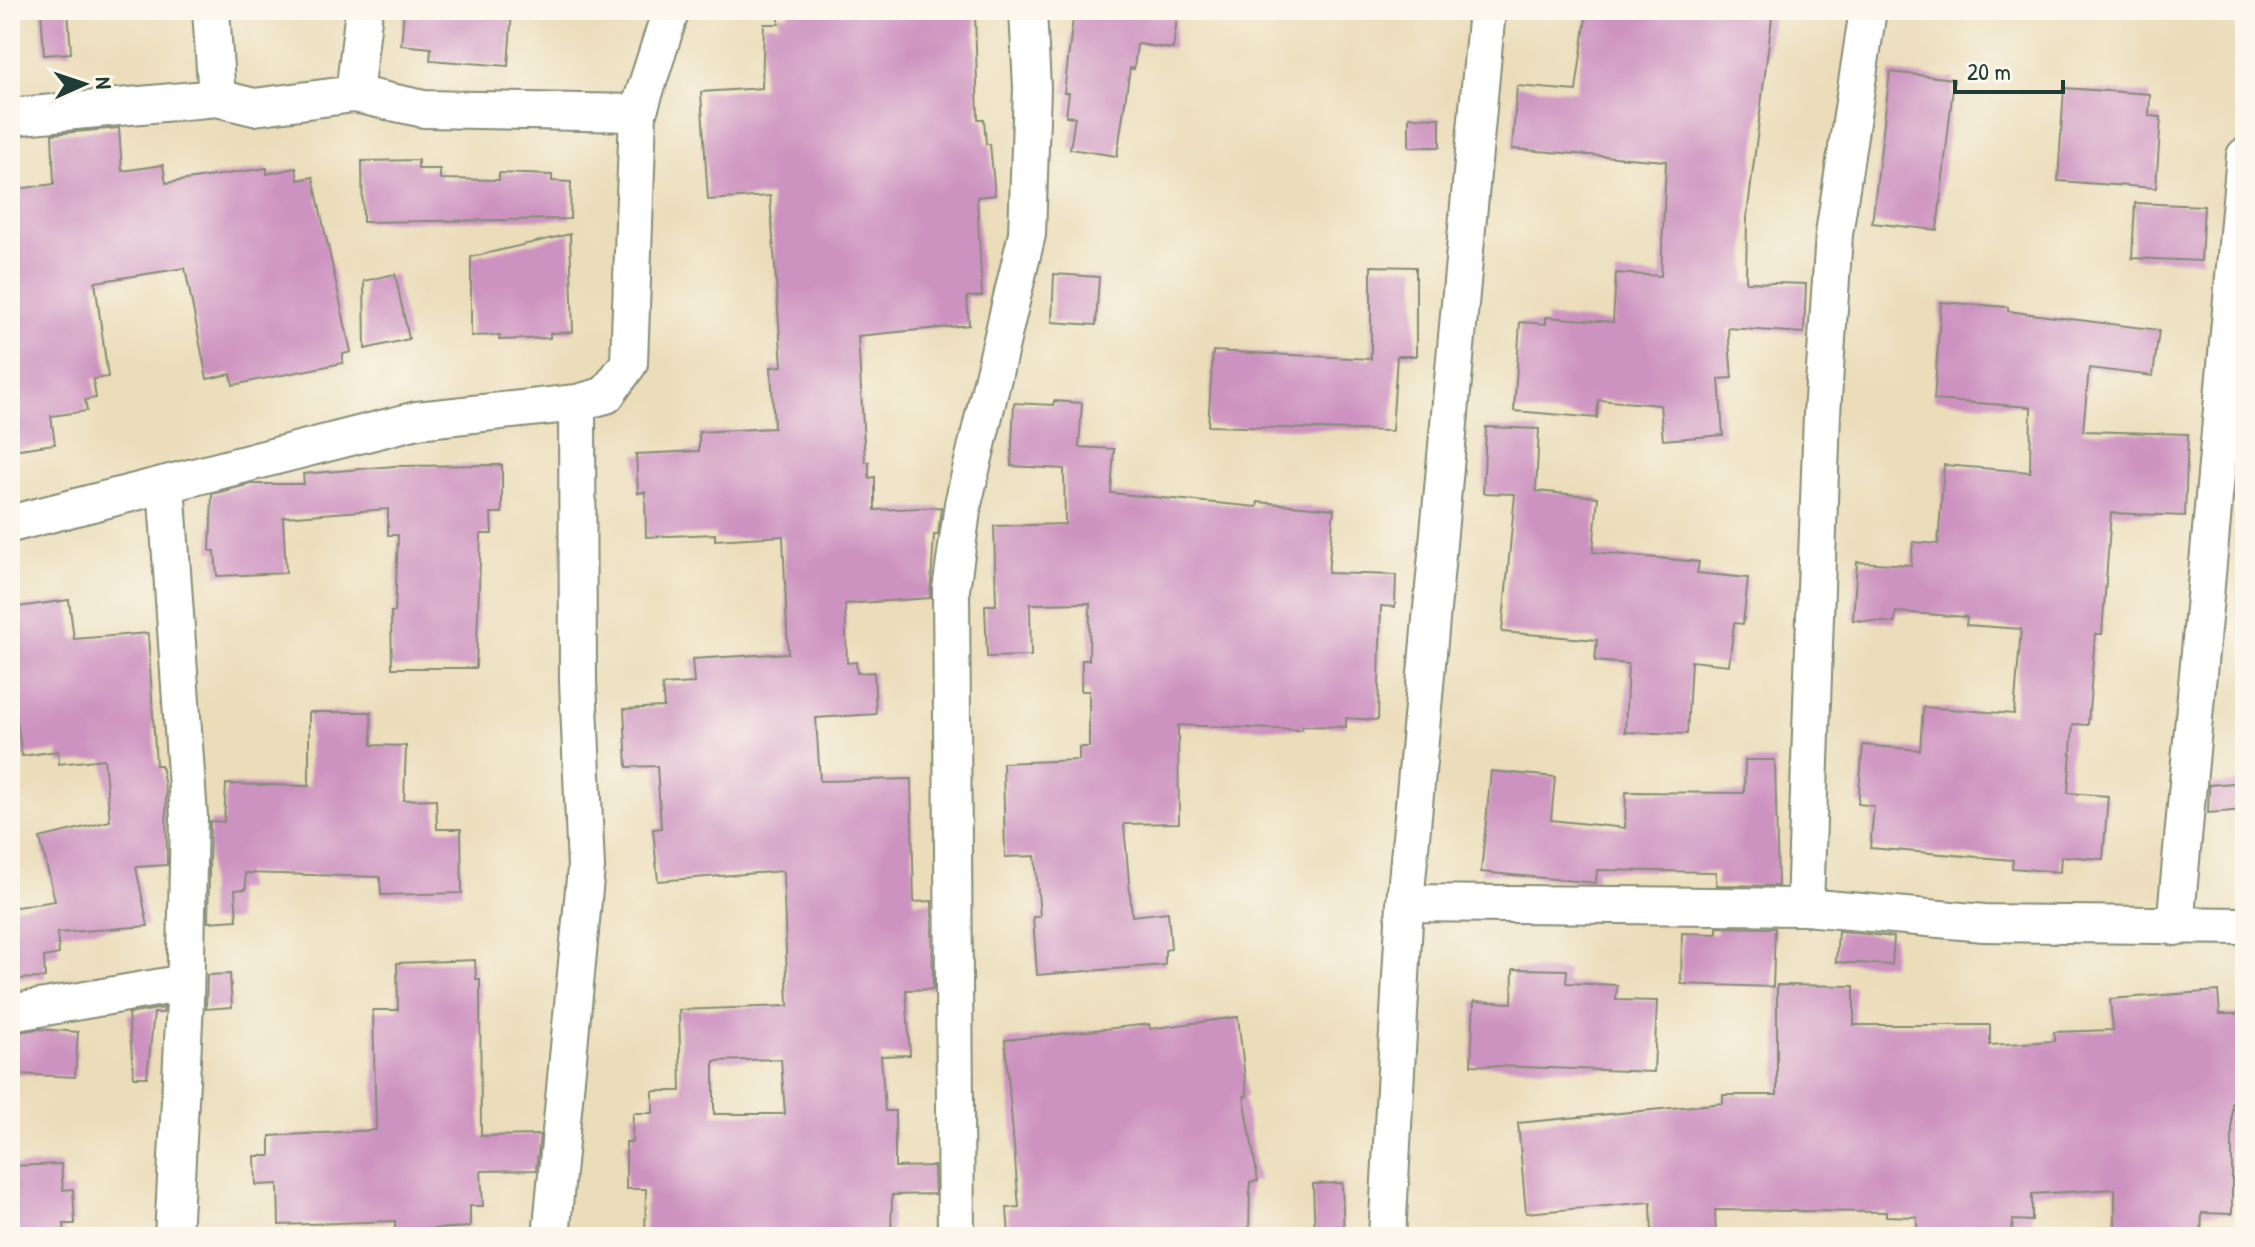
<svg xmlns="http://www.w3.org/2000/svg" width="2255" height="1247" viewBox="0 0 2255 1247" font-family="'Patrick Hand',sans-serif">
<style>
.building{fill:#cd93c0;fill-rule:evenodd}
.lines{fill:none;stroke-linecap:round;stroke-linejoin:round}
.minor-casing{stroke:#858d77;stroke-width:40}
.minor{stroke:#fff;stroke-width:36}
</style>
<rect width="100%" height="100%" fill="#fbf7ec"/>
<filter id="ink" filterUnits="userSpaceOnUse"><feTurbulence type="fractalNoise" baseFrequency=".0125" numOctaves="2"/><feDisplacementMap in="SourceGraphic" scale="16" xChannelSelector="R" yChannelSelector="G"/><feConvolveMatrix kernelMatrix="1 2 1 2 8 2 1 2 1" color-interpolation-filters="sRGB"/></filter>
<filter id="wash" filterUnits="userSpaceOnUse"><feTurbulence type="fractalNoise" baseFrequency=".006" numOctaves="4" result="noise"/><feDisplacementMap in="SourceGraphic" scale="32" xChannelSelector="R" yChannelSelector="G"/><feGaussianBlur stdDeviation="1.8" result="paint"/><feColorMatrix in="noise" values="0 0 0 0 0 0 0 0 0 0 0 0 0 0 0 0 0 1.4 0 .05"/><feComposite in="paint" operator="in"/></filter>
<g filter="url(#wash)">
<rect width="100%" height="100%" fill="#ebddba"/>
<g id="blocks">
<path class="building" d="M41,10H68L71,53L44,55Z
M404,10H512L508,66L430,60L431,48L401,45Z
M789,10H891V15L975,13L978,119H984L986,144H990L995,195L977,197L982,296L967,297L969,325L858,336L865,462H869V478L875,477V510L941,507L938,535H934L930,598L845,604L847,663L856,662L857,673L874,672L876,714L816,718L820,781L911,779L914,902L932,901L933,989L906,990L910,1055L881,1056L885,1111H895V1167L934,1166L935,1194L892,1195L891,1237H645L646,1189H626V1142H632L633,1113H653V1091H681L679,1010L788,1006L783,871L658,881L653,829L661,828L657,766L627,767L624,709L664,707L662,685L694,683L692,659L788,653L783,536L715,540V534L646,537L645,492L638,493L636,454L699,451V432L774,428L771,367L782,366L770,196L708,200L701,92L762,88L764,24H779V15H788ZM781,1059L785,1114H714V1061Z
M1074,10H1178L1173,49L1137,44L1134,69L1130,68L1117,156L1070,149L1075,117L1066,116L1069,93H1064Z
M1587,10H1773L1747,216L1746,282L1806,284L1804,333L1728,328L1732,378L1719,379L1723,435L1663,440L1660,405L1598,400L1597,418L1514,411L1520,322L1546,324V317L1613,322L1616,273L1661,276L1666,161L1512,149L1517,86L1576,91Z
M1890,72L1954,79L1937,230L1872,223Z
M2064,88L2150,94L2149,116L2161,117L2156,188L2058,181Z
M1409,117L1440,118V147H1409Z
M119,128L122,171L163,165L166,183L267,168V174L296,168L298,180L313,177L351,352L343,354V363L233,385L231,374L207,379L185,268L95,282L108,377L93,379L96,398L85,400L87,411L51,416L55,444L12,450L10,190L54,184L52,134Z
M418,160V169H440V179L499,180V173L552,175V181L571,182L570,219L363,222L362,161Z
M2135,203L2204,206L2201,261L2132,258Z
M570,234L573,332L550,333V338L499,340L500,335L471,336V257Z
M1371,266L1416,267V356H1397L1392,431L1208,426L1213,351L1371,359Z
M395,274L409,339L365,349L364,281Z
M1054,274L1099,277L1096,325L1052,322Z
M1941,302L2008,307V311L2159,330L2153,376L2089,368L2083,431L2188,434L2185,516L2111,513L2102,634H2095L2088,725L2073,724L2068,793L2108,796L2103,859L2061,856L2060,872L2012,868L2013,860L1870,848L1874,806L1858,804L1863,745L1920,750L1923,707L2014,714L2021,629L1966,625L1967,617L1896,612L1895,623L1853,620L1857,562L1911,565L1913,542L1938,544L1944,465L2030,472L2031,407L1934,400Z
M1054,401L1082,403L1079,447L1114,449L1111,493L1257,507L1258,502L1334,509L1328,573L1396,575L1395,607L1381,606L1378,720L1346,718V727L1302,726V730L1178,725L1179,823L1124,824L1132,916L1168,912L1171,949L1165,950V965L1037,975L1033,917H1040L1035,856L1005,857L1003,763L1079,760V747H1089V691H1081L1082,660H1089L1090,603L1030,604L1031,656L987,657L985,605H996L994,526L1065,524L1064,469L1011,466L1014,403L1053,405Z
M1486,427L1539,429L1536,491L1598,497L1593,552L1699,562L1697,573L1748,578L1743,624L1734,623L1729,665L1691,661L1687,734L1625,732L1628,664L1595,661L1597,640L1502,632L1515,494L1483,493Z
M502,465V513H491L492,534H481L476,668H392L391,612H395L398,535H388V509L283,517L286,573L217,576L215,551H210L212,494L251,484H304L303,474L394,466Z
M69,600L74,639L148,633L156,765H161L166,793L167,865L136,867L148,926L57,933L59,954L44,957L45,978L10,979V908L55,901L40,838L110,821L104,759L59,764L58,751L22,756L10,672V608Z
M309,712H371L372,745L406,746L404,800L436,799L437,829H461L462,893L381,895L380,877L245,873L246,889L235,890L237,920L208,922L210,821L224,822L226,784L309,786Z
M1745,760H1775L1778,886L1716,885V872L1597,870L1596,883L1481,872L1491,771L1555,777L1551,820L1625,828L1626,792L1744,793Z
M2245,782V810L2208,813L2209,785Z
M1717,927L1775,928L1773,987L1681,984L1682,933L1717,934Z
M1838,931L1894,937L1892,965L1836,962Z
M475,960L476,979H480L481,1136L540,1135L536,1170L481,1171L483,1206H470V1227L395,1231V1221L279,1225L278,1184L256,1185L255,1156H270V1136L376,1130L373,1010H398L397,963Z
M1513,969L1567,970L1566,983L1617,985L1616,1000L1657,1001L1654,1072L1471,1065L1474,1001L1512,1003Z
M230,974L232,1007L206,1009L207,975Z
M1777,985L1854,986V1025H1990V1045L2054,1041V1032L2113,1030L2110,999L2218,991L2220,1014H2245V1103H2232V1214L2202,1213L2201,1237H2115V1189L2032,1194V1221L2013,1220L2012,1232L1917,1230V1217L1886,1216V1212L1715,1210L1716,1237H1652L1651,1202L1526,1213L1518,1123L1723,1103V1095H1777Z
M164,1008L163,1013H154L147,1077H134L128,1014Z
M1238,1017L1247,1096H1244L1258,1181L1250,1182L1249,1237H1087V1234L1009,1237L1007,1208L1019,1207L1005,1040L1149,1024L1150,1029Z
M38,1029L78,1032L75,1077L16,1074V1062H10V1033Z
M61,1164L63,1190L73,1189L75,1224H64L65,1237H10V1166Z
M1342,1183L1344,1237H1315L1313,1184Z"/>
</g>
</g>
<g filter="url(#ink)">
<use href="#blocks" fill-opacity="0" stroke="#858d77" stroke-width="2"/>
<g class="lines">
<defs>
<path id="minor" d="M211,10L217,98
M354,94L364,10
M10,117L217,98L254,107L354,94L424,109L638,113
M166,484L189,817L185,1002L173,1237
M10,524L417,420L577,403L606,395L629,363L638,113L671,10
M1405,903L1805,907L1984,923L2245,926
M1805,907L1822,414L1834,234L1868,10
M2175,927L2245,156
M10,1013L185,983
M551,1237L586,868L578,681L577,403
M956,1237L951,590L963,504L1027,234L1032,88L1028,10
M1387,1237L1405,903L1487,10"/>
</defs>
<use href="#minor" class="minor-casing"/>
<use href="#minor" class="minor"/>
</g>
</g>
<rect width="2255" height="1247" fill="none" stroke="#fbf7ec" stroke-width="40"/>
<g transform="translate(84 84) rotate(87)" stroke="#fbf7ec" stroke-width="6" paint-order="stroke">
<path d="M0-6L14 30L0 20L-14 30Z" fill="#1f3d34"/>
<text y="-12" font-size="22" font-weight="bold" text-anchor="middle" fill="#1f3d34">N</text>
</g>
<path d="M1955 80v12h108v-12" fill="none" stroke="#1f3d34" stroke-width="4"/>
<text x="1967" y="80" font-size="24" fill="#1f3d34" stroke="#fbf7ec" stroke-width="6" paint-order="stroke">20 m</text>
</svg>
